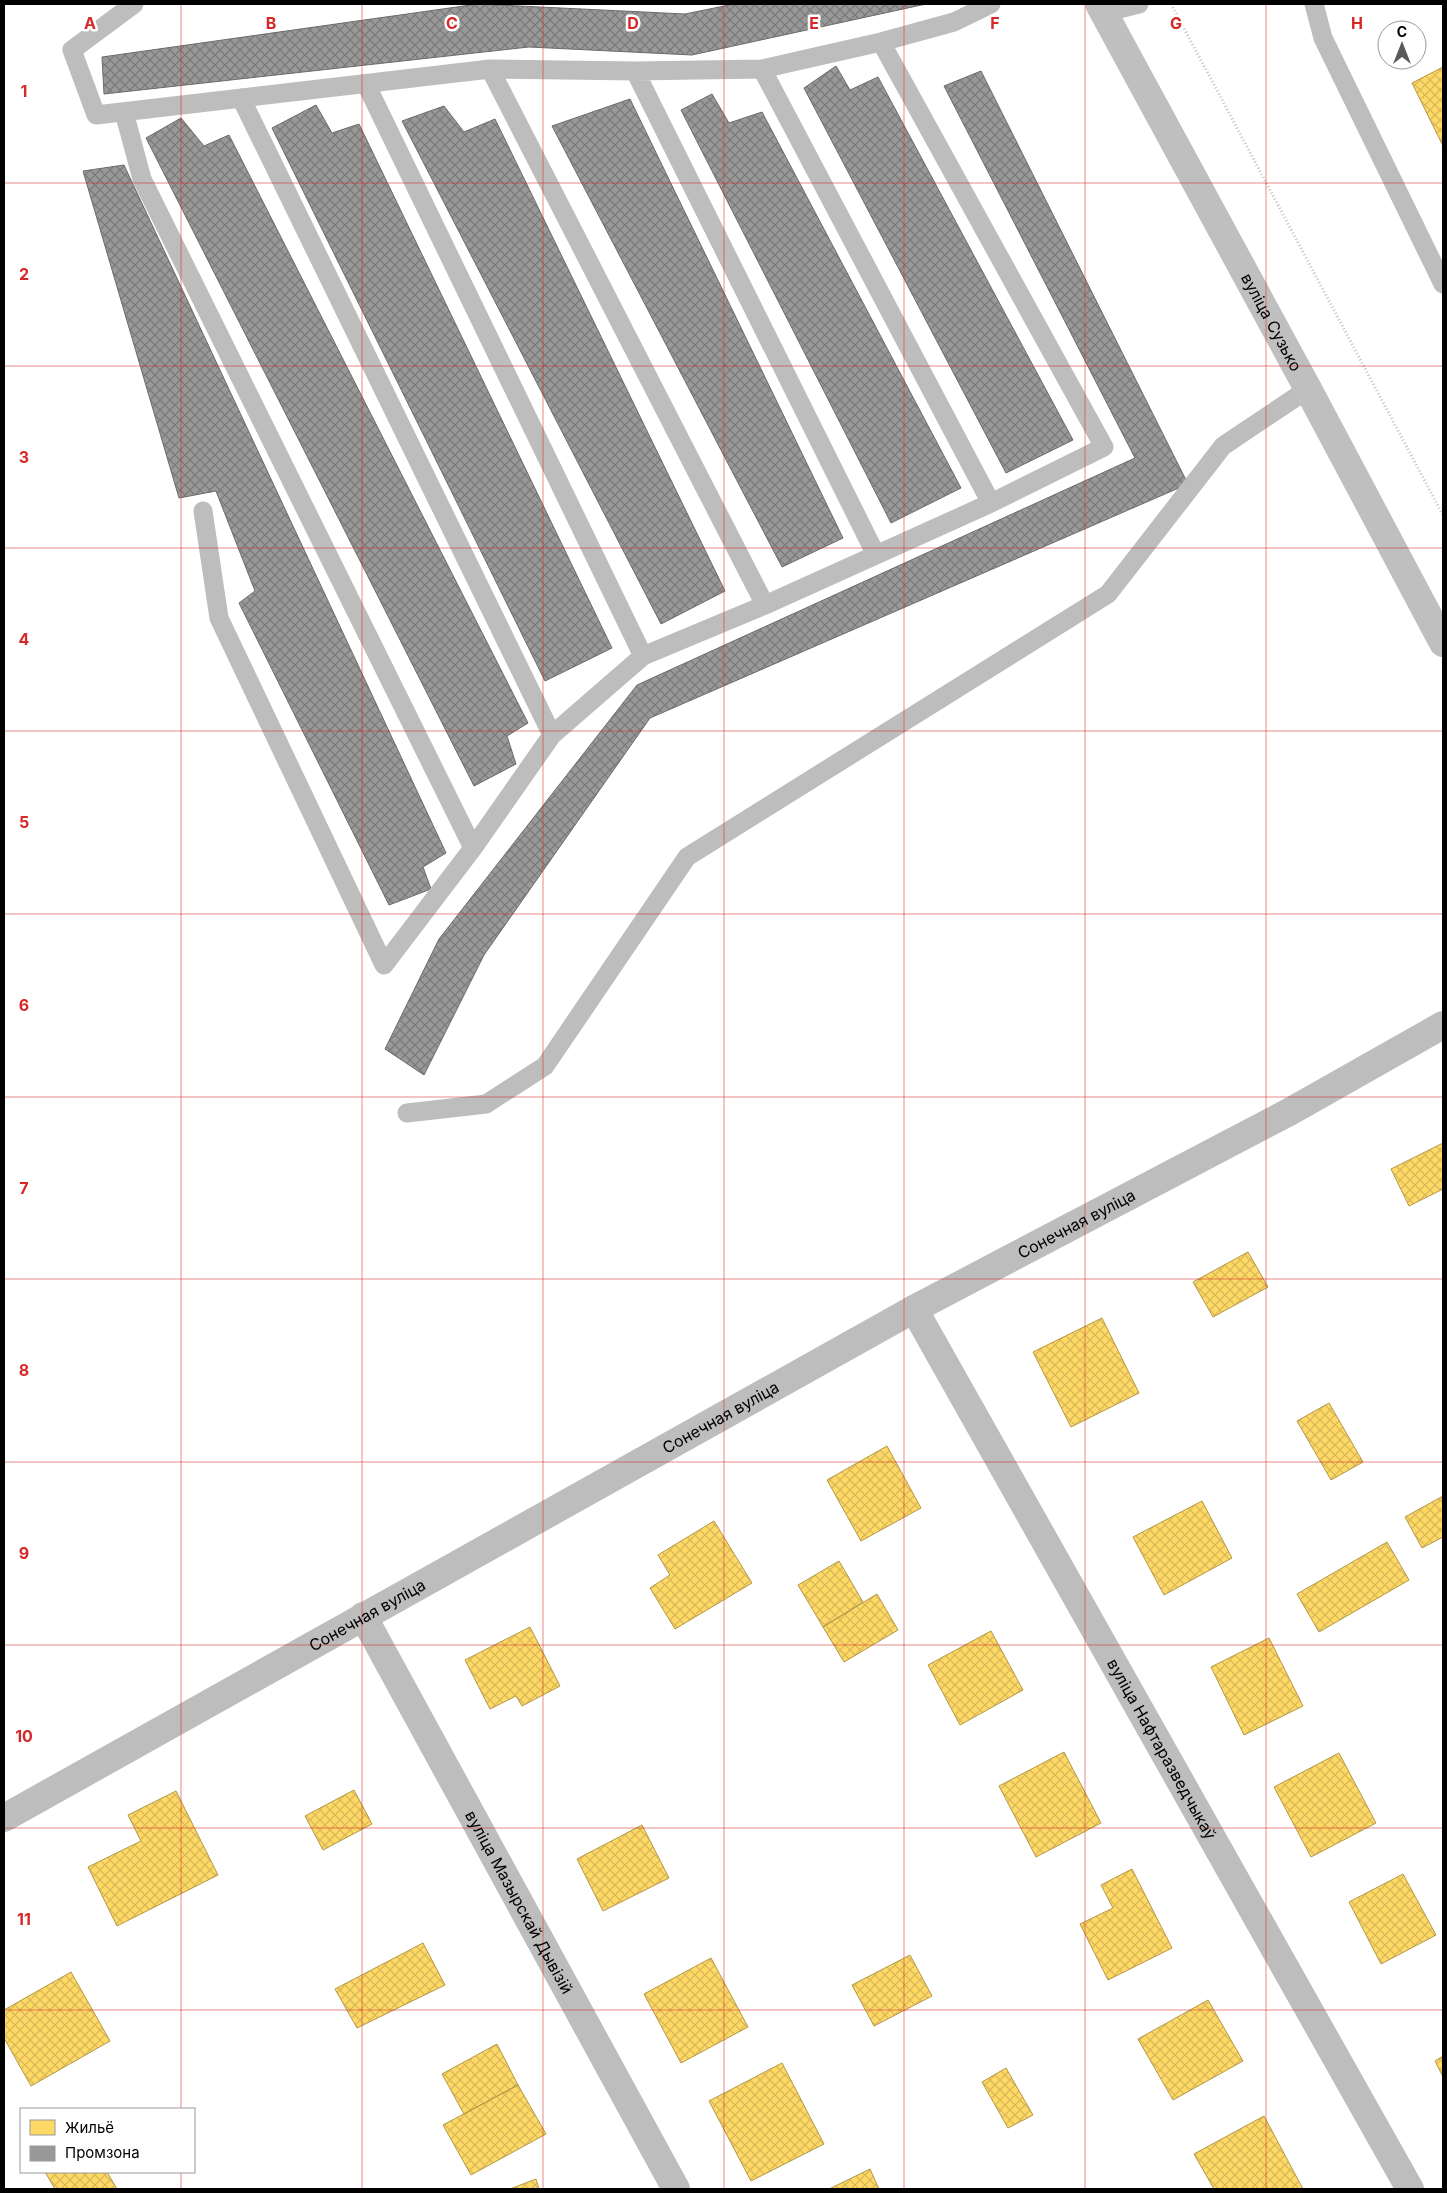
<svg xmlns="http://www.w3.org/2000/svg" width="1447" height="2193" viewBox="0 0 1447 2193" font-family="Inter,sans-serif">
<style>
.homes{fill:url(#homes-cross-hatch);stroke:#b29847}
.industry{fill:url(#industry-cross-hatch);stroke:#6b6b6b}
.lines{fill:none;stroke-linecap:round;stroke-linejoin:round}
.path{stroke:#c2c2c2;stroke-width:3;stroke-dasharray:1 2.5;stroke-linecap:butt}
.lane{stroke:#bdbdbd;stroke-width:19}
.street{stroke:#bdbdbd;stroke-width:28}
.secondary{stroke:#bfbfbf;stroke-width:28}
.grid{fill:none;stroke:#d62828;stroke-width:1;stroke-opacity:0.55}
.labels{text-anchor:middle;dominant-baseline:central;stroke-width:5;stroke-linejoin:round;paint-order:stroke}
.street-label{font-size:16px;fill:#000;stroke:#fff}
.grid-label{font-size:16px;text-anchor:middle;font-weight:bold;fill:#d62828;stroke:#fff;stroke-width:5;stroke-linejoin:round;paint-order:stroke}
</style>
<defs>
<pattern id="homes-cross-hatch" width="8" height="8" patternUnits="userSpaceOnUse" patternTransform="scale(1.25)"><rect width="8" height="8" fill="#ffd966"/><path d="M0 0l8 8M0 8l8-8" fill="none" stroke="#d9b857"/></pattern>
<pattern id="industry-cross-hatch" width="8" height="8" patternUnits="userSpaceOnUse" patternTransform="scale(1.25)"><rect width="8" height="8" fill="#999"/><path d="M0 0l8 8M0 8l8-8" fill="none" stroke="#7a7a7a"/></pattern>
</defs>
<rect width="100%" height="100%" fill="#fff"/>
<path class="homes" d="M1443,67V146L1412,83Z
M1443,1143V1189L1409,1206L1391,1169Z
M1248,1252L1268,1287L1213,1317L1193,1282Z
M1102,1318L1139,1393L1071,1427L1033,1352Z
M1329,1403L1363,1462L1331,1480L1297,1421Z
M887,1446L921,1508L861,1541L827,1480Z
M1443,1496V1537L1422,1548L1405,1517Z
M1202,1501L1232,1558L1164,1595L1133,1537Z
M714,1521L752,1583L675,1629L650,1588L670,1575L658,1555Z
M1387,1542L1409,1580L1319,1632L1297,1594Z
M839,1561L863,1602L823,1627L798,1585Z
M877,1594L898,1630L844,1662L823,1627Z
M530,1627L560,1686L522,1706L516,1696L490,1709L465,1660Z
M991,1631L1023,1690L960,1725L928,1665Z
M1269,1638L1303,1706L1244,1735L1211,1667Z
M1064,1752L1101,1823L1036,1857L999,1786Z
M1339,1753L1376,1823L1311,1857L1274,1787Z
M354,1790L372,1824L323,1850L305,1816Z
M176,1791L218,1875L117,1926L88,1867L141,1841L128,1815Z
M642,1825L669,1878L603,1911L577,1859Z
M1132,1869L1172,1948L1108,1980L1080,1924L1113,1908L1101,1885Z
M1403,1874L1436,1935L1381,1964L1349,1902Z
M423,1943L445,1985L357,2028L335,1989Z
M910,1955L932,1996L874,2026L852,1985Z
M711,1958L748,2027L681,2063L644,1994Z
M71,1972L110,2041L31,2086L4,2038V2010Z
M1208,2000L1243,2061L1173,2100L1138,2039Z
M497,2044L518,2085L464,2114L442,2074Z
M1443,2056V2077L1435,2061Z
M782,2063L824,2144L751,2181L709,2101Z
M1006,2068L1033,2115L1008,2128L982,2082Z
M518,2085L546,2134L471,2175L443,2125Z
M1264,2116L1303,2189H1214L1194,2154Z
M870,2169L879,2189H829Z
M45,2172H107L117,2189H55Z
M536,2179L539,2189H510Z"/>
<path class="industry" d="M478,4L685,14L734,4H926L692,55L529,47L104,94L102,57Z
M836,66L850,90L878,77L1073,440L1006,473L804,88Z
M981,71L1188,484L650,718L484,955L424,1075L385,1049L439,939L637,685L1135,458L944,86Z
M712,94L729,123L762,112L961,488L891,523L681,110Z
M630,99L843,538L782,567L552,126Z
M316,105L332,133L359,124L612,648L545,681L272,128Z
M444,106L464,132L495,119L725,591L661,624L402,121Z
M181,118L204,146L229,135L528,723L507,736L516,764L474,786L146,138Z
M124,165L446,853L423,867L431,889L389,905L239,603L255,591L216,491L179,498L83,171Z"/>
<g class="lines">
<path class="path" d="M1171,4L1443,515"/>
<path class="lane" d="M134,4L72,50L96,115L490,69L635,71L762,69L881,42L954,22L991,4
M1314,4L1323,38L1443,284
M1103,13L1139,4
M490,69L765,605
M762,69L991,503
M635,71L876,555
M366,84L643,656
M241,98L552,735
M124,112L142,179L473,848
M203,511L219,618L384,965L473,848L552,735L643,656L765,605L991,503L1104,447L881,42
M407,1113L486,1104L545,1066L687,857L1108,594L1223,446L1308,389"/>
<g class="street">
<path id="s1" d="M914,1309L1410,2189"/>
<path id="s2" d="M363,1616L676,2189"/>
<path id="s3" d="M4,1818L914,1309L1291,1111L1443,1025"/>
</g>
<path class="secondary" id="s4" d="M1099,4L1308,389L1443,643"/>
</g>
<path class="grid" d="M181,4V2109M362,4V2189M543,4V2189M724,4V2189M904,4V2189M1085,4V2189M1266,4V2189M4,183H1443M4,366H1443M4,548H1443M4,731H1443M4,914H1443M4,1097H1443M4,1279H1443M4,1462H1443M4,1645H1443M4,1828H1443M4,2010H1443M181,2172V2189"/>
<g class="labels">
<g class="street-label">
<text stroke="none"><textPath href="#s4" startOffset="362">вуліца Сузько</textPath></text>
<text stroke="none"><textPath href="#s3" startOffset="1226">Сонечная вуліца</textPath></text>
<text stroke="none"><textPath href="#s3" startOffset="821">Сонечная вуліца</textPath></text>
<text stroke="none"><textPath href="#s3" startOffset="416">Сонечная вуліца</textPath></text>
<text stroke="none"><textPath href="#s1" startOffset="505">вуліца Нафтаразведчыкаў</textPath></text>
<text stroke="none"><textPath href="#s2" startOffset="326">вуліца Мазырскай Дывізій</textPath></text>
</g>
</g>
<g class="grid-label">
<text x="90" y="29">A</text>
<text x="271" y="29">B</text>
<text x="452" y="29">C</text>
<text x="633" y="29">D</text>
<text x="814" y="29">E</text>
<text x="995" y="29">F</text>
<text x="1176" y="29">G</text>
<text x="1357" y="29">H</text>
<text x="24" y="97">1</text>
<text x="24" y="280">2</text>
<text x="24" y="463">3</text>
<text x="24" y="645">4</text>
<text x="24" y="828">5</text>
<text x="24" y="1011">6</text>
<text x="24" y="1194">7</text>
<text x="24" y="1376">8</text>
<text x="24" y="1559">9</text>
<text x="24" y="1742">10</text>
<text x="24" y="1925">11</text>
</g>
<rect width="1447" height="2193" fill="none" stroke="#000000" stroke-width="10"/>
<rect x="20" y="2108" width="175" height="65" fill="#ffffff" stroke="#999999"/>
<rect x="30" y="2120" width="25" height="15" fill="#ffd966" stroke="#999999"/>
<text x="65" y="2133" font-size="15" fill="#000000">Жильё</text>
<rect x="30" y="2146" width="25" height="15" fill="#999999" stroke="#999999"/>
<text x="65" y="2158" font-size="15" fill="#000000">Промзона</text>
<g transform="translate(1402 45)"><circle r="24" fill="#ffffff" stroke="#999999"/>
<path d="M0-4L9 19L0 12L-9 19Z" fill="#595959"/>
<text y="-8" font-size="14" font-weight="bold" text-anchor="middle" fill="#000000">С</text>
</g>
</svg>
